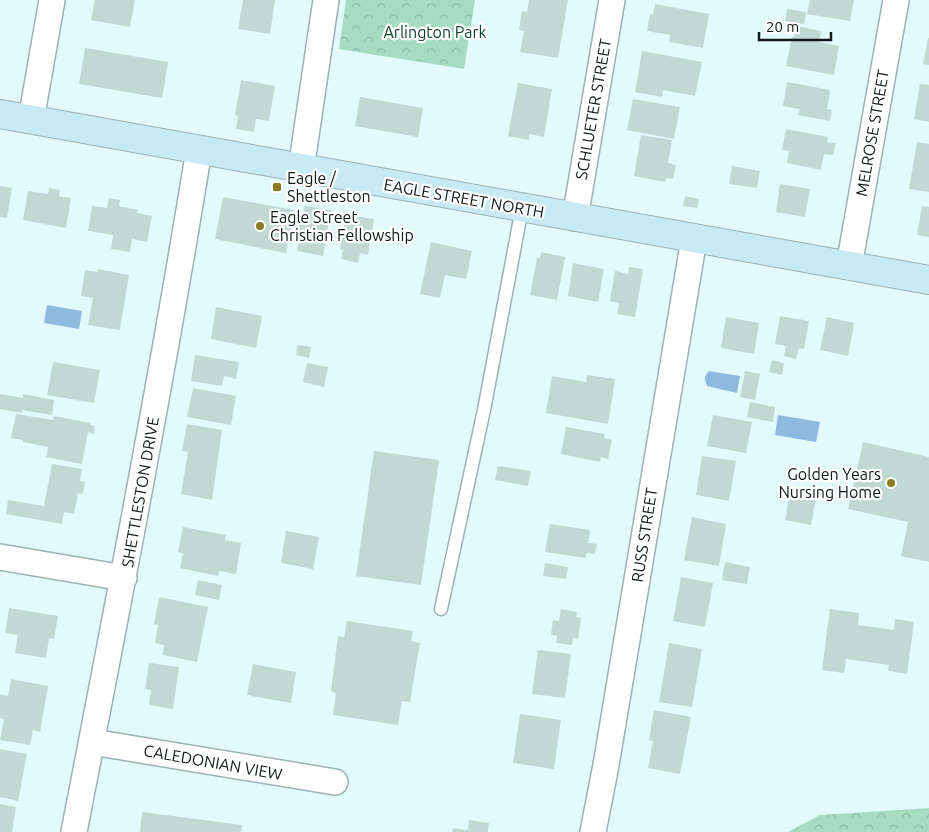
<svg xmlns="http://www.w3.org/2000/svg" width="929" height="832" viewBox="0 0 929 832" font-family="Ubuntu,sans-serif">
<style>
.forest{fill:url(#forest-crowns)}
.water{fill:#8fbae0}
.building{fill:#c1d8d3}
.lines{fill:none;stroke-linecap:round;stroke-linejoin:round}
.lane-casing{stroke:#9cb2b4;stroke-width:15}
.street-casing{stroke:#9cb2b4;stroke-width:28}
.secondary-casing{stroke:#9cb2b4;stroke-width:30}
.lane{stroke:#fff;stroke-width:12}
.street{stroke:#fff;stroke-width:25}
.secondary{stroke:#c7eaf5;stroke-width:28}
.poi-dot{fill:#897c21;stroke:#fff;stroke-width:2}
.labels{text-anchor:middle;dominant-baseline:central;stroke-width:4.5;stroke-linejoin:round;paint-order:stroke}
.park-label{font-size:16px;fill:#14422f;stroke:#fff}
.street-label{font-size:16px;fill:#11191a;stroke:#fff}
.poi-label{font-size:16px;fill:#11191a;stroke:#fff;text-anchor:start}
</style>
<defs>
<pattern id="forest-crowns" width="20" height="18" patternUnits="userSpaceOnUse" patternTransform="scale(1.25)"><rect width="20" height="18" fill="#a7dcc2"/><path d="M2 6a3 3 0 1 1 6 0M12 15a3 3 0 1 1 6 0" fill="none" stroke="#8fbca6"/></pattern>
</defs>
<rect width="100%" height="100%" fill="#e3fafd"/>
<path class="forest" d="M346,0H475L464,69L339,49Z
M929,808V832H788L820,815Z"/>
<path class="water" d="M47,305L82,311L79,329L44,323Z
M709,371L740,376L737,393L707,386C704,379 704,376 709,371Z
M778,415L820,422L816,442L775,435Z"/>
<path class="building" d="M95,0H135L130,27L91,20Z
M243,0H275L270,34L238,29Z
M529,0H568L558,58L520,52L524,31L519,30L522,11L527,12Z
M810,0H854L850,21L807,14Z
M655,4L709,14L703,48L669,42L670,35L647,31L650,14L653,15Z
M787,9L806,12L804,24L785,21Z
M796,26L821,31L819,42L839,46L834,75L786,66L792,37H794Z
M928,38H929V65L923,64Z
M85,48L168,62L162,98L79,84Z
M642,51L702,62L695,96L663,90L662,97L635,92Z
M241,80L275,86L269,121L256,119L254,132L236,129L238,116L235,115Z
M787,82L830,90L827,109L832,110L830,121L798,115L800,109L783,106Z
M518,83L552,89L544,137L529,134V140L508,136Z
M920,84L929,85V122L914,119Z
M360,97L423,108L418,137L355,126Z
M633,99L680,107L674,139L627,130Z
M786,129L828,137L827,142L836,143L833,155L824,154L821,170L787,163L789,151L782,150Z
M641,135L672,140L668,163L676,165L673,179L666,178L665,182L634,176Z
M917,142L929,144V192L909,189Z
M732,166L760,171L757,188L729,184Z
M780,184L810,189L805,217L776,212Z
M0,186L12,188L7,218L0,217Z
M49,188L60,190L59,196L71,198L66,228L23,220L28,191L48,194Z
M685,196L699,199L697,208L683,206Z
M223,197L294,210L286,253L215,239Z
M109,198L120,200L119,206L138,210L137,213L152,216L147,242L132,239L130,252L111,249L113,235L88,231L92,206L107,208Z
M305,206L331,210L323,256L297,251L299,240H296L301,214H303Z
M922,206L929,207V237L917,235Z
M349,215L374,219L368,255L360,253L358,263L341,259L343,250L340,249L345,221H348Z
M431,242L472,251L466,279L445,275L440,298L420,294Z
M541,252L565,257L557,300L530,295L537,258H540Z
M573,263L604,269L598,302L568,296Z
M629,267L643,269L635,317L617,314L619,303L610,301L615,271L628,274Z
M98,269L129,275L120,330L88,325L93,298L81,296L85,270L97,272Z
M216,307L262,316L256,348L211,339Z
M780,316L809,321L804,349L799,348L796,359L784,356L786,346L775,344Z
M726,317L759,323L754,354L721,348Z
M827,317L854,323L848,356L820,350Z
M298,345L311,347L309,358L296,355Z
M195,355L239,362L236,379L224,376L222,386L191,381Z
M772,360L784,363L782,375L769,372Z
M53,362L100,370L94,403L47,395Z
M307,363L328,367L324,387L303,382Z
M745,371L760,374L755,400L740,397Z
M587,375L615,379L608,424L546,413L552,376L586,382Z
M193,388L236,396L231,425L187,417Z
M0,394L23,398V394L54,400L52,415L22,410V413L0,409Z
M750,402L775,407L773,422L747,417Z
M16,414L53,420L54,416L90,423V425L95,426L94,434L88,432L82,464L46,457L48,447L23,442V440L11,438Z
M713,415L752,422L746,453L707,446Z
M187,424L222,430L212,500L181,494L188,452L182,451Z
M566,427L605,434L604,438L612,440L608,459L601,457L600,462L561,454Z
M863,442L929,457V562L901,556L908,522L848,509Z
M374,451L439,460L421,585L356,576Z
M702,456L736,461L729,501L696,495Z
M52,464L82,469L80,481L85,482L83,494L78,493L74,514L64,512L62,524L6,514L8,500L44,506Z
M498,466L531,471L528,486L495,480Z
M790,494L816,499L811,525L785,520Z
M692,517L726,524L719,566L684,560Z
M550,524L590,530L588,543L597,544L595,554L586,553V558L545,552Z
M183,527L226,535L225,540L241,543L236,574L219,571L218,576L180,568L183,553L178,552Z
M286,531L319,537L313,569L281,563Z
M725,562L750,567L747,584L722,580Z
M545,563L568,567L566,579L543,576Z
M681,577L713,583L705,627L673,621Z
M198,580L222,585L219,600L195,595Z
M159,597L208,607L197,662L163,655L164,645L155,643L158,625L154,624Z
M9,608L58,616L54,639L49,638L46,658L15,653L18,635L5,633Z
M561,609L577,612L576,617L581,618L578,639L573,638L572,645L556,643L557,636L551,635L553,620L559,621Z
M830,609L859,613L858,625L894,630L895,619L914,622L907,674L888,671L889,665L846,659L844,673L822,670Z
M347,621L413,631L411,641L420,643L410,702L402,701L398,725L333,715L336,693L331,691L338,636L344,637Z
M669,643L702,649L692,707L659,702Z
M538,650L571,654L565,698L532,694Z
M149,663L179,667L173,709L149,705L151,690L145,689Z
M253,664L296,672L291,703L247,695Z
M11,679L48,686L40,732L33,730L30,745L0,740L4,719L0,718V694L8,696Z
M654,710L691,717L680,774L648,768L653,741L649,740Z
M520,714L561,720L554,769L513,763Z
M0,749L27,754L18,801L0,797Z
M0,804L16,807L12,832H0Z
M142,812L242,825L241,832H140Z
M469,820L489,823L488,832H452L453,828L468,830Z"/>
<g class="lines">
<defs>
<path id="lane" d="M441,609L484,410L522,208"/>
<path id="street" d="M31,120L52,0
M301,169L326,0
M575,218L612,0
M849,266L896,0
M0,557L124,578
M92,742L335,782
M74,832C118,605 162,378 199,150
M593,832L606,765L694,239"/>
<path id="secondary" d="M0,114L929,280"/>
</defs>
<use href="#lane" class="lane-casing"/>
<use href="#street" class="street-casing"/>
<use href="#secondary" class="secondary-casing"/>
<use href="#lane" class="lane"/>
<use href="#street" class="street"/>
<use href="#secondary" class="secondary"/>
</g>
<g class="poi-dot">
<rect x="272" y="182" width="10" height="10" rx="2.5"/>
<circle cx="260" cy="226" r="5"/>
<circle cx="891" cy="483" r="5"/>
</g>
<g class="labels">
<g class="park-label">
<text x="435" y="32">Arlington Park</text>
</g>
<g class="street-label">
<text transform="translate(593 109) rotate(-80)">SCHLUETER STREET</text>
<text transform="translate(872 133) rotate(-80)">MELROSE STREET</text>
<text transform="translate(464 198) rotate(10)">EAGLE STREET NORTH</text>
<text transform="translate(140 492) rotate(-80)">SHETTLESTON DRIVE</text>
<text transform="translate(644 535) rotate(-81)">RUSS STREET</text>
<text transform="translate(213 762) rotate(10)">CALEDONIAN VIEW</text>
</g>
<g class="poi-label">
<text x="287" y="178">Eagle /<tspan x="287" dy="18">Shettleston</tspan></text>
<text x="270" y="217">Eagle Street<tspan x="270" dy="18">Christian Fellowship</tspan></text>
<text x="881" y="474" text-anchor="end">Golden Years<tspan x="881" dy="18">Nursing Home</tspan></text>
</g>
</g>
<path d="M759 32v8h72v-8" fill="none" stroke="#11191a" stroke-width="2.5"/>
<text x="766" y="32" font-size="15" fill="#11191a" stroke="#ffffff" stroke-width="4" paint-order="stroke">20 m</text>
</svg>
